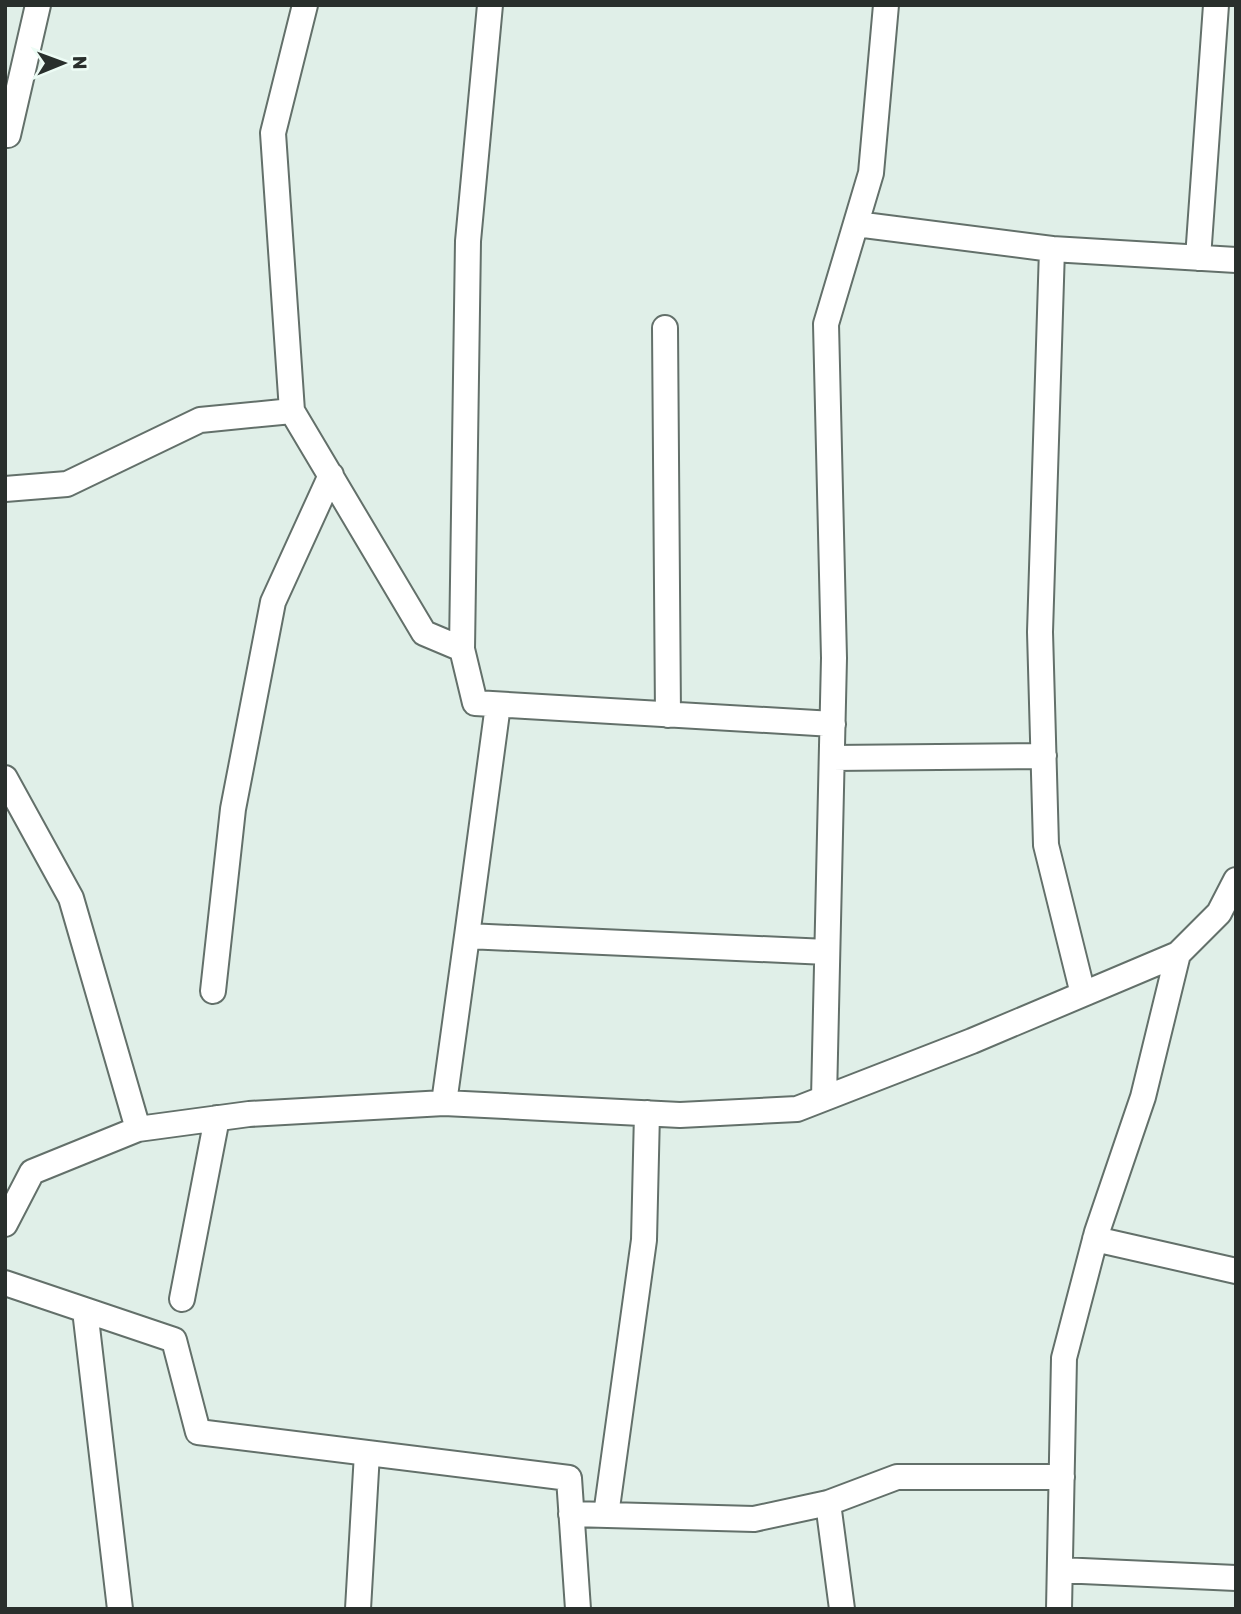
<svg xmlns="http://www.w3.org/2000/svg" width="1241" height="1614" viewBox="0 0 1241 1614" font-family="Rubik,sans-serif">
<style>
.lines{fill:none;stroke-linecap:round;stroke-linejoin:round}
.minor-casing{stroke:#63706a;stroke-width:28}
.minor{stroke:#fff;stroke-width:24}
</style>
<rect width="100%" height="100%" fill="#e0efe8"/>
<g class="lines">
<defs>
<path id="minor" d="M305,5L273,133L292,411L424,633L462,649L475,703L833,724
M8,135L38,5
M856,224L1052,249L1040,632L1046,845L1083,994
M1052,249L1236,260
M1198,258L1216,5
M665,328L668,715
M5,489L67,484L200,420L292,411
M462,649L468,241L490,5
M832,758L1044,756
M5,778L71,898L138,1129
M467,936L498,705
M1178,954L1219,913L1236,880
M213,991L233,809L273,602L331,475
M824,1098L834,658L826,324L871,173L886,5
M444,1103L467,936L827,952
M5,1224L32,1172L138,1129L249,1114L444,1103L680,1115L797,1109L972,1041L1178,954L1143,1097L1097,1232L1064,1358L1059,1609
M1095,1239L1236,1271
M5,1283L174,1340L198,1432L569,1478L578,1609
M182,1299L217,1118
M85,1310L120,1609
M828,1503L842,1609
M571,1514L754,1519L828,1503L897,1477H1062
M606,1515L644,1240L647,1113
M1060,1570L1236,1578
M358,1609L367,1453"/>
</defs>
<use href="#minor" class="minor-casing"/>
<use href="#minor" class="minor"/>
</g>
<rect width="1241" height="1614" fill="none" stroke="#292f2c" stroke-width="14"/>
<g transform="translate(63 63) rotate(89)" stroke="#edfcf5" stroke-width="5" paint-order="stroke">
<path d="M0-5L12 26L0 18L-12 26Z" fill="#292f2c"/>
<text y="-10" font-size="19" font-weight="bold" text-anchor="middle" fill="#292f2c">N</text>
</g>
</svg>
